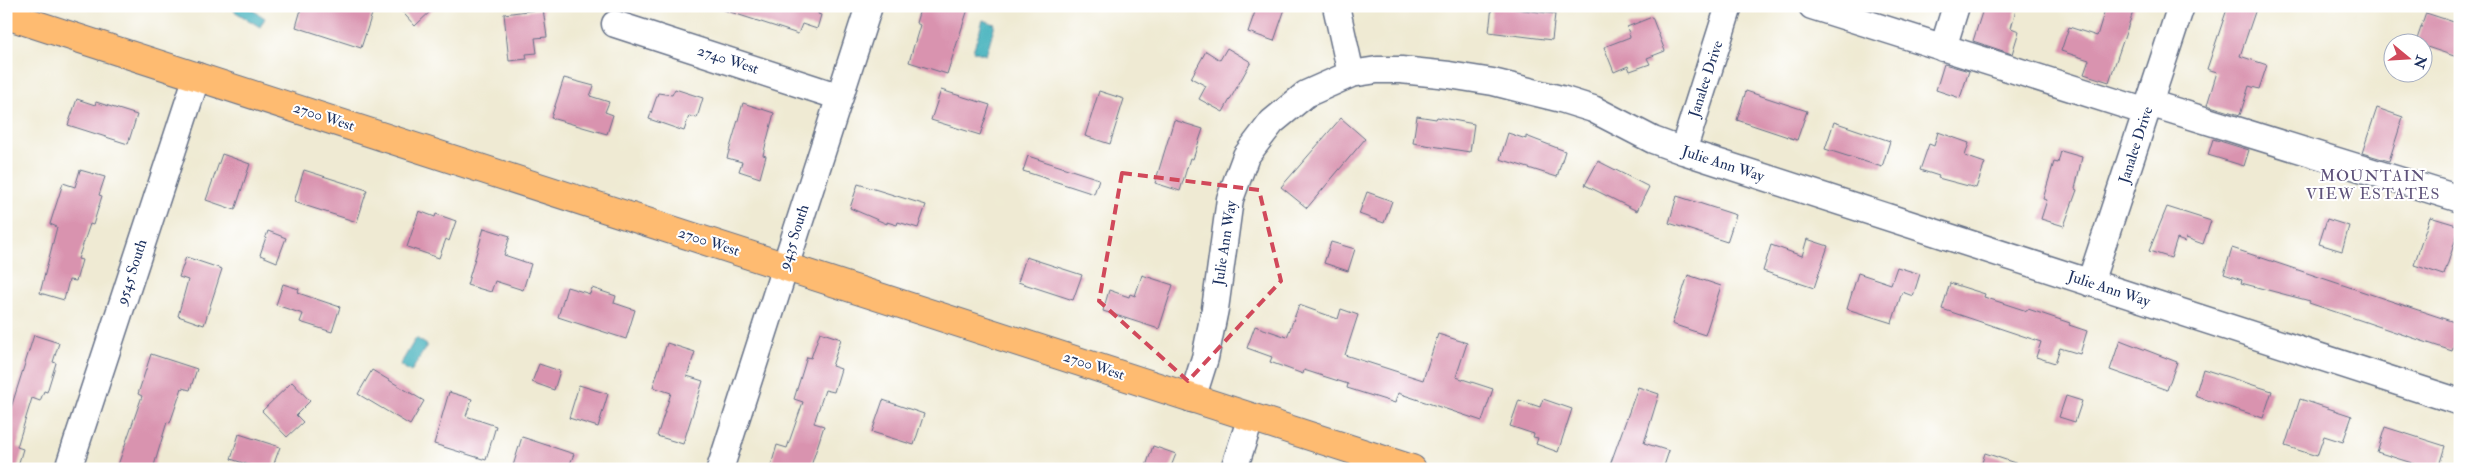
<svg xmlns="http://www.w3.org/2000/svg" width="2466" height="475" viewBox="0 0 2466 475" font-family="'IM FELL Double Pica',serif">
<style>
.water{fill:#42b1bc;stroke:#2e708d}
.building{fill:#d993af}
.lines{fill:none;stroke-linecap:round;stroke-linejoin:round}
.minor-casing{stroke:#657087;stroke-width:29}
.major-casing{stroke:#657087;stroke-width:30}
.minor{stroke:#fff;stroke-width:26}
.major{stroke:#febb71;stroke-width:28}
.marked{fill:none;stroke:#d1495b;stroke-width:4;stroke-dasharray:10 6;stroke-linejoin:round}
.labels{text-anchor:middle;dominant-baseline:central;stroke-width:4;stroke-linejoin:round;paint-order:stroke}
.street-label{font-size:15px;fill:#1b2f5e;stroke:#fff}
.neighbourhood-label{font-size:16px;letter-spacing:1px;fill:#5e527a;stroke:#fff}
</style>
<rect width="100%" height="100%" fill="#fff"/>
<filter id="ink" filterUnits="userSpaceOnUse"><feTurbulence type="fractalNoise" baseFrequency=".02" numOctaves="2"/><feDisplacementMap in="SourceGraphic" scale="10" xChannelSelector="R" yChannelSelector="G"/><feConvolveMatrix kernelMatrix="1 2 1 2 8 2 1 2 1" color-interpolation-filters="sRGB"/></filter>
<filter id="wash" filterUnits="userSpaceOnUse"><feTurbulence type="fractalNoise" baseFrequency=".0096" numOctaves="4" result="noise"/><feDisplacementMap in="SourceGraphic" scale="20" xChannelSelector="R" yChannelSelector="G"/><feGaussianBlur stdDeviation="1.12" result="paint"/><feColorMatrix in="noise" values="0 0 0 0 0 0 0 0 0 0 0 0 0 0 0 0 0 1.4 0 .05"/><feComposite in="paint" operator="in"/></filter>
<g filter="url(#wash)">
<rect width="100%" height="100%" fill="#efead3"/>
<path class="water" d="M237,6H246L265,18L260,27L234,11Z
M983,20L995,24L986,55L973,51Z
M416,338L427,345L411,372L400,365Z"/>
<g id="blocks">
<path class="building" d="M302,6H357L373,11L361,48L296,27Z
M397,6H436L415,26Z
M725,6H820L818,14L821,15L817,29L802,24L798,34L724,10Z
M921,6H969L947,74L909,62L920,25L916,23Z
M1257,6H1286L1274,41L1248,32Z
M1492,6L1555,14L1552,40L1489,32Z
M1984,6H2017L2011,28L2019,31L2012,54L1973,41Z
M2106,6H2135L2109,82L2084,74L2089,60L2061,51L2069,27L2097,36Z
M2228,6H2257L2240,56L2267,65L2259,89L2249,86L2240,115L2207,105L2217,72L2207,69Z
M543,9L547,37L535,38L537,53L526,54L527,59L509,61L504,14Z
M2426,13L2460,24V58L2424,46V42H2416Z
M1652,17L1665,51L1647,58L1650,64L1630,71L1628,66L1614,72L1604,47L1630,37L1627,27Z
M1227,48L1251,62L1223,112L1199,99L1206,86L1191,78L1206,51L1220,60Z
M1944,64L1969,71L1960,98L1936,90Z
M564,78L594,86L590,96L609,102L605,112L613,115L607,134L551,118Z
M675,89L703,98L697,118L689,116L684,131L649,119L658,93L672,95Z
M941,90L990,105L980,135L931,120Z
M1099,91L1124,99L1110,144L1085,136Z
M1746,91L1807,111L1797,140L1737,120Z
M77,99L95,105L96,102L137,115L128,144L68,125Z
M743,103L774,113L763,155L766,156L760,178L739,171L742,162L727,158Z
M2377,108L2403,117L2389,161L2362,153Z
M1417,116L1436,119L1437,117L1474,124L1470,152L1413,143Z
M1341,118L1365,139L1307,208L1281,187Z
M1174,120L1203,129L1193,159L1190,158L1180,191L1155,183Z
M1834,122L1890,141L1882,167L1825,149Z
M1938,132L1969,143L1965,156L1985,163L1976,188L1938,178L1939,176L1920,170L1929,144L1934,146Z
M1508,133L1526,139V136L1565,151L1557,177L1500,159Z
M2213,139L2249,150L2244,166L2208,155Z
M2061,151L2082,157L2075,189L2077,190L2064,226L2041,219L2047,200L2043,199L2054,162L2058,163Z
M222,154L250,164L235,210L206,200Z
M1028,156L1099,179L1094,194L1023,171Z
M1598,161L1649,187L1637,211L1585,185Z
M80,170L105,177L99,195L102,196L93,225L90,224L78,259L82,260L76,281L69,280L64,300L40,293L57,227L50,224L63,183L75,187Z
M304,170L367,190L357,222L294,202Z
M858,184L926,205L918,228L898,222L897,225L887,222V224L850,208Z
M1367,192L1392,201L1384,223L1359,214Z
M1677,196L1736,215L1727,242L1669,223Z
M2167,207L2211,221L2203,244L2186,238L2185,242L2177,239L2171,258L2149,251Z
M419,211L435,217L436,214L456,221L449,241L446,239L439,258L407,247Z
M2430,217L2460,226L2444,275L2414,265Z
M2327,219L2349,226L2342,251L2319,244Z
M484,228L510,236L504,255L531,264L523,290L495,281L491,292L467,285Z
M268,231L286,238L277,262L260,255Z
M1807,239L1828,246L1814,288L1763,271L1771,245L1802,256Z
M1331,242L1355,249L1348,271L1324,263Z
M2232,248L2460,324L2452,351L2309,303L2310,301L2241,283L2242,280L2224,274Z
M186,257L222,269L204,325L178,316L188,280L179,277Z
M1026,257L1082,275L1073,300L1018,282Z
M1897,267L1920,274L1913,296L1902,292L1892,323L1847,309L1858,273L1891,284Z
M1142,275L1173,285L1159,329L1103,311L1109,290L1129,297L1130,294L1135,296Z
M1688,275L1721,286L1705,335L1672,324Z
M1950,283L1985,294L1984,297L2027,311L2028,309L2070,323L2069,325L2087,331L2080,354L2060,348L2055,363L2036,357L2041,342L1942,309Z
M283,284L299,289L298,293L340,307L332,332L300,322L303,314L276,305Z
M567,287L590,294L592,288L616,296L614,303L635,310L626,339L558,317Z
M1299,305L1338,319L1341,309L1358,315L1345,355L1423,380L1438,334L1467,343L1456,377L1493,389L1482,421L1398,393L1395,403L1347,388L1348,384L1304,370L1303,374L1270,362L1272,357L1247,348L1255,326L1287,337Z
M820,332L841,339L832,366L841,369L834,392L825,390L814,423L824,426L810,469H770L777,445L787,448L803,402L794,399L807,357L811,358Z
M34,335L59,343L53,362L56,363L47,392L44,391L40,401L32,398L17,447L23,449L17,469H6V413L9,414Z
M2120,340L2177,362L2167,390L2110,370Z
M667,343L695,352L687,376L703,381L683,444L657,436L671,393L653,387Z
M151,354L197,369L190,390L182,388L170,423L167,422L153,469H130L118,465L142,396L138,394Z
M539,364L560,371L554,390L532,382Z
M2203,369L2272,391L2263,418L2195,396Z
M372,370L424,401L410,425L358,394Z
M292,382L310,401L296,415L303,422L287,437L262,411Z
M579,385L608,394L598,427L569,418Z
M1638,387L1659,394L1644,443L1669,451L1663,469H1620L1610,465Z
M449,392L472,399L466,416L496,426L486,460L434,444Z
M2066,396L2082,401L2075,422L2059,417Z
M1543,399L1572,409L1558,452L1536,444L1538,438L1533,437L1534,434L1510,426L1519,400L1540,407Z
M2300,399L2352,416L2343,442L2324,436L2317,456L2285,446Z
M883,400L924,414L914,445L872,432Z
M2385,427L2445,446L2438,469H2431L2377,452Z
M239,434L280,447L272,469H261L231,459Z
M522,437L574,454L568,469H512Z
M1153,446L1176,454L1170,469H1145Z
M1985,453L2024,466V469H1980Z"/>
</g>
</g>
<g filter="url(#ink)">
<use href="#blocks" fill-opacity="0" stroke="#657087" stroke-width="1"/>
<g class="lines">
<defs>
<path id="minor" d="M1336,6L1351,74
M1812,6L2147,112
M615,24L840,97
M1943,48L1956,6
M2149,103L2460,199
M1683,151L1729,6
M2090,283L2181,6
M1192,399L1205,358L1215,309L1230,199L1246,156L1272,122L1306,94L1351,74L1377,70H1401L1449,75L1493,82L1561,99L1593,109L1653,140L1683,151L2460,402
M68,469L197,76
M720,469L869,6
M1234,469L1251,417"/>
<path id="major" d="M6,15L1412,469"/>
</defs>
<use href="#minor" class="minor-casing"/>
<use href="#major" class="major-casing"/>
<use href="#minor" class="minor"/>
<use href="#major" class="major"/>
</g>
</g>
<path class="marked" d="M1122,173L1259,190L1281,281L1188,381L1099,301Z"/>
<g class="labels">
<g class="street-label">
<text transform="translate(728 60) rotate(18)">2740 West</text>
<text transform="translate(1706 79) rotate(-72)">Janalee Drive</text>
<text transform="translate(324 117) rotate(18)">2700 West</text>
<text transform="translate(2136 145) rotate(-72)">Janalee Drive</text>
<text transform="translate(1723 164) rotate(18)">Julie Ann Way</text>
<text transform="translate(794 237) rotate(-72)">9435 South</text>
<text transform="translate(709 242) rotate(18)">2700 West</text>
<text transform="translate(1225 243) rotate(-81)">Julie Ann Way</text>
<text transform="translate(132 272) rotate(-72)">9545 South</text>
<text transform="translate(2109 289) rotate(18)">Julie Ann Way</text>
<text transform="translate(1094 366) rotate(18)">2700 West</text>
</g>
<g class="neighbourhood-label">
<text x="2373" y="176">MOUNTAIN<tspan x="2373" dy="18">VIEW ESTATES</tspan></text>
</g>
</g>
<rect width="2466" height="475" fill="none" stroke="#fff" stroke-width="25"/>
<g transform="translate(2408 58) rotate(108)"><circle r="24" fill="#ffffff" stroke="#a4acbf"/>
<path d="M0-4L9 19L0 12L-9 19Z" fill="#d1495b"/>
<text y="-8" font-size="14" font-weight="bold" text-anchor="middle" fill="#1b2f5e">N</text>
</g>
</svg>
